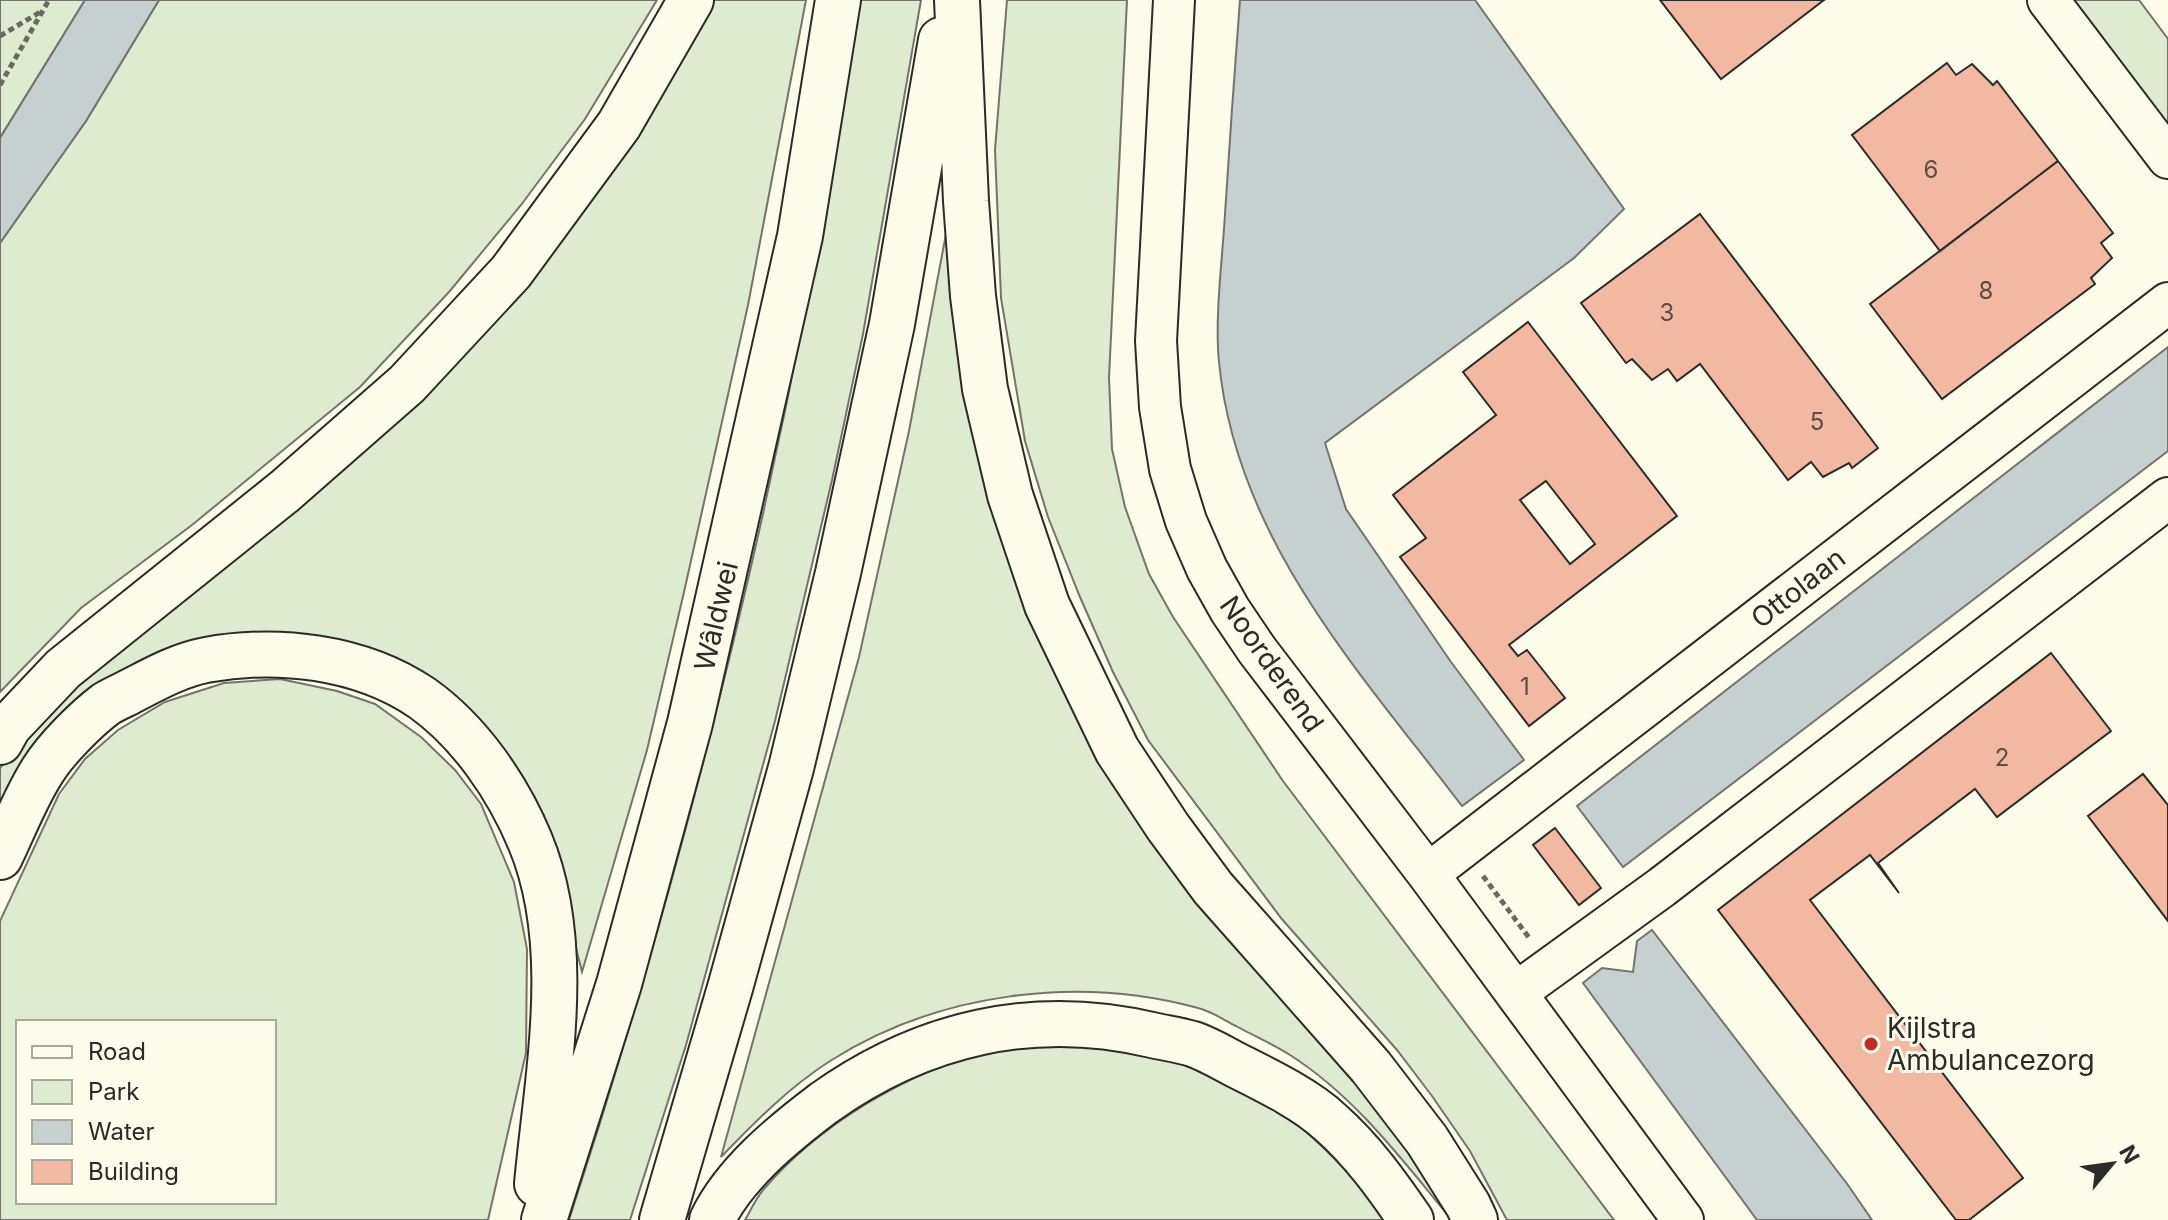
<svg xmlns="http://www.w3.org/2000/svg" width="2168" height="1220" viewBox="0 0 2168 1220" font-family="Inter,sans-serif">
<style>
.green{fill:#deebd1;stroke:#74746e;stroke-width:2;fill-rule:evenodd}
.water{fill:#c7d0d0;stroke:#74746e;stroke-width:2}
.building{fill:#f2b8a0;stroke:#2b2b2b;stroke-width:2;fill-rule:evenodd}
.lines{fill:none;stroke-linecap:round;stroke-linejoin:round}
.minor-casing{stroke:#2b2b2b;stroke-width:44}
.highway-casing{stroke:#2b2b2b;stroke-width:48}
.path{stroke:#6a6964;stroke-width:5;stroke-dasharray:6 4;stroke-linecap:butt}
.minor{stroke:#fdfbea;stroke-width:40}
.highway{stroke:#fdfbea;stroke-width:44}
.poi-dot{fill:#c62828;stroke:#fdfbea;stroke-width:3}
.labels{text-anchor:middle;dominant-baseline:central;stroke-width:6;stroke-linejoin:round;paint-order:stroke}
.number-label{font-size:24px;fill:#5d4e48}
.street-label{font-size:28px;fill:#2b2b2b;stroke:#fdfbea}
.poi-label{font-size:28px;fill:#2b2b2b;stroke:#fdfbea;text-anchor:start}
</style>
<rect width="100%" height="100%" fill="#fdfbea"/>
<path class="green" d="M0,0H85L0,138Z
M159,0H657L585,119L521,205L449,292L360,387L192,525L81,608L0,692V243L86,121Z
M703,0H806L748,305L684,592L647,750L582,972L564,901L470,719L201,646L0,825V768L66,687L355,449Z
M859,0H921L863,334L832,480L775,721L686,1045L630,1220H569C667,920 747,615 806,305C826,204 841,101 859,0Z
M1007,0H1127L1109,378L1112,449L1125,507L1149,574L1173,617L1283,781L1614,1220H1507L1470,1151L1432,1096L1397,1050L1281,918L1148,740L1113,672L1080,597L1048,517L1025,441L1001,298L995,150Z
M2066,0H2139L2168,39V135Z
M955,186L1034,596L1417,1157L1447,1214C1400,1157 1353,1095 1290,1055C1273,1044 1254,1036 1236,1026C1224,1020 1211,1011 1198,1008C1076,975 937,993 830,1061C788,1088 755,1122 721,1157L859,657L909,431Z
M280,679L337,691L375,704L421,737L455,770L481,804L514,882L527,949L526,1053L488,1220H0V921L59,794L85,759L118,730L165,702L224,683ZM18,1022H274V1202H18Z
M1051,1044C1170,1053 1248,1070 1334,1158C1352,1177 1373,1197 1385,1220H745C751,1210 756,1198 764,1189C819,1125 908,1071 990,1051C1010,1046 1031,1046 1051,1044Z"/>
<path class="water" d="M85,0H159L86,121L0,243V138Z
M1240,0H1475L1624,209L1574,258L1325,443L1346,509L1451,662L1524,760L1462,806C1359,671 1236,539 1219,362C1215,322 1221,270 1224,229C1229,153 1234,76 1240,0Z
M2168,347V451L1623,867L1577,806Z
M1652,930L1848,1185L1872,1220H1757L1583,983L1602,968L1633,972L1637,941Z"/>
<path class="building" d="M1660,0H1824L1721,79Z
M1947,63L1956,75L1972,64L1993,85L1997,81L2058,161L1940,251L1852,135Z
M2058,161L2113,233L2101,243L2112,258L2091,278L2095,284L1942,399L1870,304Z
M1700,214L1878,448L1852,468L1849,463L1823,477L1811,462L1788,480L1700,364L1677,381L1668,369L1652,380L1632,359L1626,363L1581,303Z
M1528,322L1677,516L1509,645L1518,656L1527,650L1565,698L1529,726L1400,557L1426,538L1393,495L1496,415L1463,372ZM1546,481L1595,544L1570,564L1520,500Z
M2051,653L2111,731L1997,817L1975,789L1878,863L1899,893L1870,855L1810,900L2023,1178L1969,1220H1956L1718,910Z
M2143,774L2168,805V921L2088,816Z
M1555,828L1601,888L1579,905L1533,845Z"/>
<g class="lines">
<defs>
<path id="minor" d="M1174,0L1156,341L1160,407L1170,469L1186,521L1207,569L1230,610L1257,650L1428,874L1683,1220
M2048,0L2168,158
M1428,874L2168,303
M1517,992L1662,887L2168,498"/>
<path id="highway" d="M957,0L966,201L973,296L985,389L1010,495L1047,605L1117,750L1168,827L1213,888L1371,1067L1427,1140L1468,1205L1475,1220
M0,742L9,726L63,669L285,491L407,384L511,272L619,125L691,0
M0,857C14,828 26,796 43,770C56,749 86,719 106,704C114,699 124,695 133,690C156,678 180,665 206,660C277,647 360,656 422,698C470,732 508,788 530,841C574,946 547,1075 537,1184
M544,1220L619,984L690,723L800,236L838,0
M662,1220L730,988L791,768L838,573L892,324L941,40
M712,1220C735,1173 783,1134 824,1103C922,1033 1034,1007 1152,1035C1165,1038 1180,1040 1193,1044C1210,1050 1226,1060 1242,1068C1270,1082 1308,1101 1330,1122C1362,1150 1387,1185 1411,1220"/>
</defs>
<use href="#minor" class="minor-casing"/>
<use href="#highway" class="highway-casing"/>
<path class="path" d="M0,36L42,11
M0,85L49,0
M1483,876L1530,939"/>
<use href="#minor" class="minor"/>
<use href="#highway" class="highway"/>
</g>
<circle class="poi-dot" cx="1871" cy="1044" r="8"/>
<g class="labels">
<g class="number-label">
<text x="1931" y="169">6</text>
<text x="1986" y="290">8</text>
<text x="1667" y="312">3</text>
<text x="1817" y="421">5</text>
<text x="1525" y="686">1</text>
<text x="2002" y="757">2</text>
</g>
<g class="street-label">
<text transform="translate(1798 588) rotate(-38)">Ottolaan</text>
<text transform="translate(716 616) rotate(-77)">Wâldwei</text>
<text transform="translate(1272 664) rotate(55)">Noorderend</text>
</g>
<g class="poi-label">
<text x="1887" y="1028">Kijlstra<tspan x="1887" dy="32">Ambulancezorg</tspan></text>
</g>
</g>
<rect x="16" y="1020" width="260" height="184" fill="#fdfbea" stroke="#a9a89e" stroke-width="2"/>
<rect x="32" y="1046" width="40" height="12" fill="#fdfbea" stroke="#a9a89e" stroke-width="2"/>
<text x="88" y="1060" font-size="24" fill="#2b2b2b">Road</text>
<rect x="32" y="1080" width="40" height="24" fill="#deebd1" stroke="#a9a89e" stroke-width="2"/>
<text x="88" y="1100" font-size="24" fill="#2b2b2b">Park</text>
<rect x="32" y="1120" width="40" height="24" fill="#c7d0d0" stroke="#a9a89e" stroke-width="2"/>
<text x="88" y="1140" font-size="24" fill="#2b2b2b">Water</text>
<rect x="32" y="1160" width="40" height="24" fill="#f2b8a0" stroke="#a9a89e" stroke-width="2"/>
<text x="88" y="1180" font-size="24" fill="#2b2b2b">Building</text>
<g transform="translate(2112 1164) rotate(61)" stroke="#fdfbea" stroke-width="6" paint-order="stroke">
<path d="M0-6L14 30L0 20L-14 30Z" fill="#2b2b2b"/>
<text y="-12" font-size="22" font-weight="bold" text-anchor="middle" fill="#2b2b2b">N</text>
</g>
</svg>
